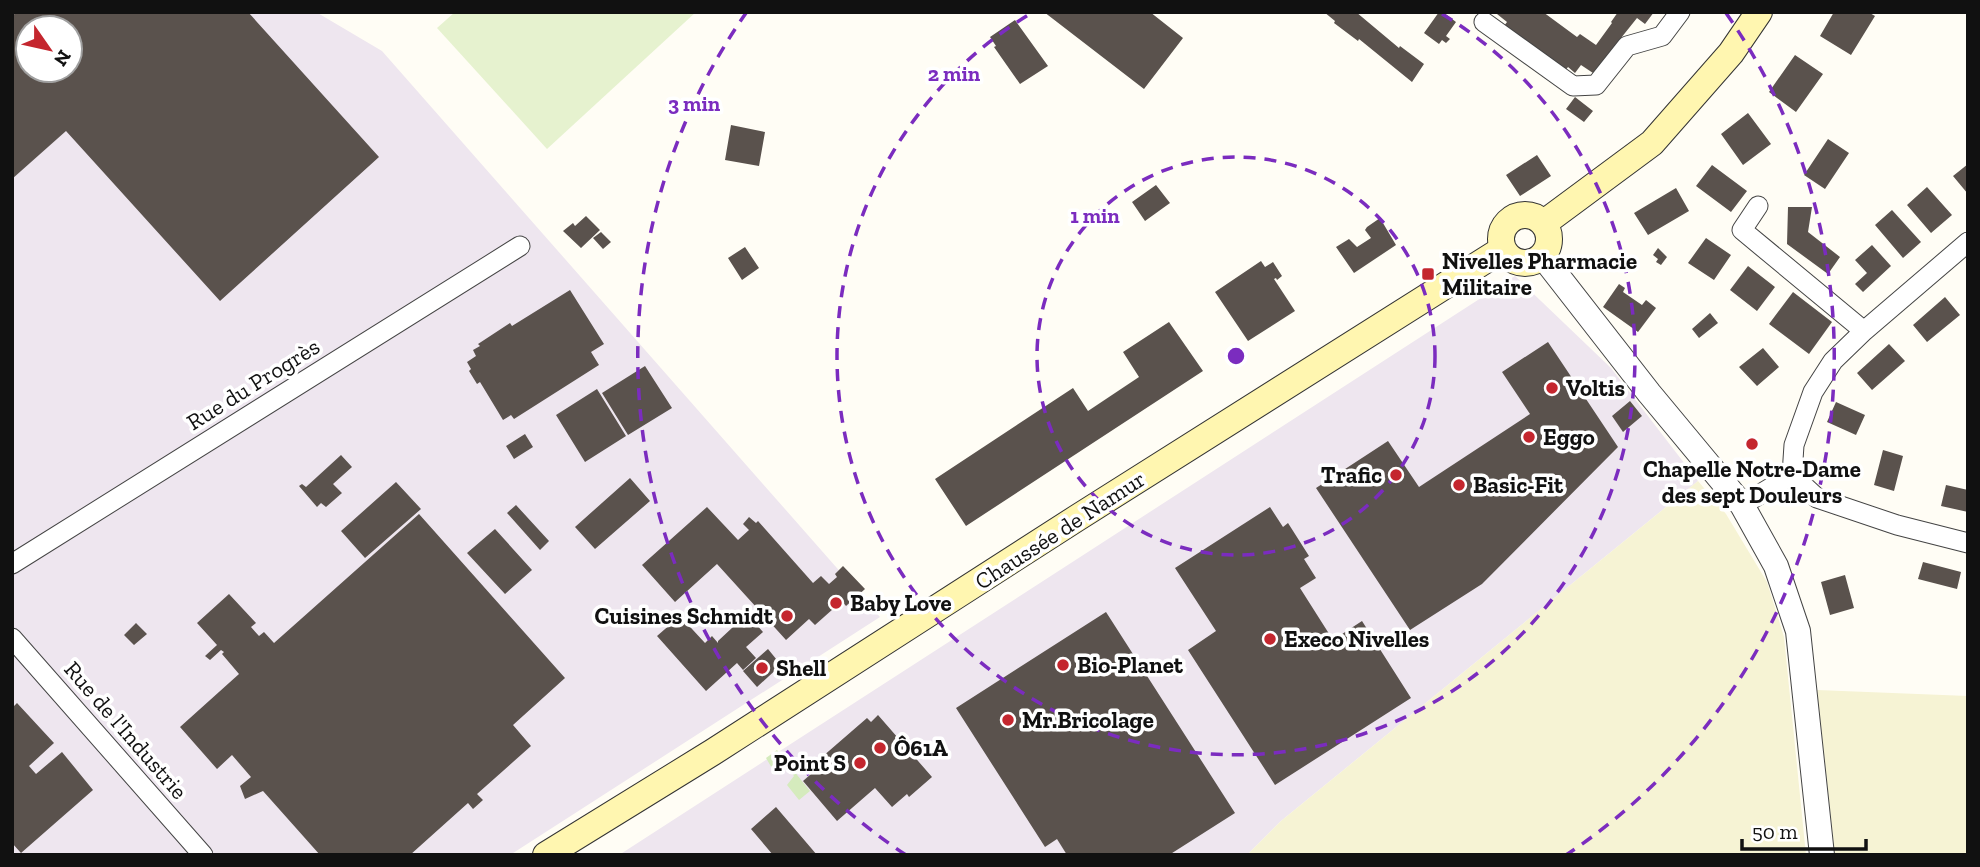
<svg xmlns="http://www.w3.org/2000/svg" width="1980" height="867" viewBox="0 0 1980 867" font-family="'Zilla Slab',serif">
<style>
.industrial{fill:#eee6ef;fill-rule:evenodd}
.farmland{fill:#f6f3d4}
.green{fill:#d5ebbd}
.pitch{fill:#e6f2cf}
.building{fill:#5a524d;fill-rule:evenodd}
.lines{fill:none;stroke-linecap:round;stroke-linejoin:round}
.minor-casing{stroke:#444;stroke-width:21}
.tertiary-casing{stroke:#444;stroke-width:26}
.secondary-casing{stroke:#333;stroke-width:28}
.minor{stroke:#fff;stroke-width:19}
.tertiary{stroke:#fff;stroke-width:24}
.secondary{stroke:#fff6b0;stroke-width:26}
.ring{fill:none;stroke:#7b2cbf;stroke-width:3.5;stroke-dasharray:12 9}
.poi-dot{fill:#c4262e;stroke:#fff;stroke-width:2.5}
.labels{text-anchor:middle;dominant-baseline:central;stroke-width:7;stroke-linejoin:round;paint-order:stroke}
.poi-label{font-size:23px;font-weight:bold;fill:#111;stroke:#fff;text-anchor:start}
.street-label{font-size:23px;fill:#111;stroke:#fff}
.centre{fill:#7b2cbf;stroke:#fff;stroke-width:3.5}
.ring-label{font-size:21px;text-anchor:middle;font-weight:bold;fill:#7b2cbf;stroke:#fff;stroke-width:7;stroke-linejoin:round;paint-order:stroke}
</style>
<rect width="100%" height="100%" fill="#fffdf5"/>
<path class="industrial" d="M12,12H316L382,51L880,617L510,855H12ZM28,28H70V70H28Z
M1515,276L1611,368L1698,481L1281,821L1247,855H619Z"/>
<path class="farmland" d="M1698,481L1726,514L1767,582L1784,637L1806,855H1247L1281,821Z
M1817,690L1968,696V855H1835Z"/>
<path class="green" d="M777,750L810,791L799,800L787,785L794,776L782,762L773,770L766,758Z"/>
<path class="pitch" d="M455,12H696L547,149L437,28Z"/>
<path class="building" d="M17,12H248L379,157L220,301L66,131L12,179V16ZM28,28H70V70H28Z
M1044,12H1150L1183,38L1144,89Z
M1324,12H1356L1399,48L1400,46L1424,64L1412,82L1359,39L1358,41L1334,23L1335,21Z
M1439,12H1443L1456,22L1446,36L1450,39L1446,43L1442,40L1439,44L1424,33Z
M1498,12H1543L1577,37L1580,34L1596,45L1612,23L1611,22L1618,12H1654L1645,24L1637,18L1593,73L1581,65L1575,73L1568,67L1565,71L1504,26L1507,22L1497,14Z
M1834,12H1868L1875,16L1851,55L1820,36Z
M1015,20L1048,66L1020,84L994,47L996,46L990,37Z
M1795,55L1823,74L1796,112L1769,92Z
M1575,97L1593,111L1584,122L1566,109Z
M1748,113L1771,144L1743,165L1721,134Z
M731,125L765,132L759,166L725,160Z
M1828,139L1849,153L1825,189L1804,175Z
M1537,155L1551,176L1520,196L1506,175Z
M1968,164V194L1953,176Z
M1712,165L1747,191L1731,212L1696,186Z
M1156,185L1170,203L1145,221L1132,202Z
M1927,187L1952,215L1931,233L1907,205Z
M1676,188L1689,211L1648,235L1634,213Z
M1788,207H1812L1808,232L1840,257L1828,274L1787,244Z
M1892,210L1921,242L1903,258L1875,225Z
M586,216L600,230L581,248L563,231L573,223L575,226Z
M1380,218L1396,245L1354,273L1336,247L1349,239L1357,247L1371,238L1365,230L1367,227Z
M601,232L611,242L603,249L593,238Z
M1706,238L1731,255L1714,280L1688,263Z
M1872,245L1891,266L1863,292L1855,284L1867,273L1855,260Z
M745,247L759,268L742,280L728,258Z
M1658,248L1667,257L1661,265L1656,262L1658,259L1653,255Z
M1261,261L1265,267L1273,262L1282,276L1277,280L1276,278L1274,279L1295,311L1248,341L1215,292Z
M1748,266L1775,287L1757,311L1730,290Z
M1619,284L1625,288L1623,292L1642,305L1646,300L1656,308L1638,332L1603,307Z
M570,290L604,344L591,352L599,365L514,419L511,415L503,420L480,382L477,384L469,371L471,369L467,362L476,356L473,350L480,346L478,344L510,323L512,326Z
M1793,292L1832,322L1809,354L1769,324Z
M1945,297L1960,315L1927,342L1913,325Z
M1710,313L1718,323L1699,338L1692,329Z
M1169,322L1203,371L966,526L935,479L1073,388L1088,411L1139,377L1123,352Z
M1548,342L1618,447L1482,584L1410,630L1316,488L1388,441L1419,487L1530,414L1502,372Z
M1889,344L1905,361L1872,390L1857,373Z
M1763,348L1779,367L1757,386L1739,367Z
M645,366L672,408L628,435L602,393Z
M597,389L626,436L585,462L556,415Z
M1630,401L1642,416L1623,432L1612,416Z
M1836,402L1865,415L1856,435L1827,422Z
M525,434L533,447L514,459L506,446Z
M1883,450L1903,456L1894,491L1874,485Z
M341,455L352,467L333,484L342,493L326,507L321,503L317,507L299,486L302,484L306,487Z
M630,478L650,501L595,549L575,527Z
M396,482L421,509L365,558L341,531Z
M1946,485L1968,490V512L1941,506Z
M516,505L549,541L540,550L507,513Z
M707,507L738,540L749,530L743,524L749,517L756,523L758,521L813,583L821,576L829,584L837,577L835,574L843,566L865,589L846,606L842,601L815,625L809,619L786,640L717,564L675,602L642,565Z
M1270,507L1283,527L1288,523L1309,556L1304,559L1316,578L1300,588L1333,640L1362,621L1411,698L1275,785L1188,650L1216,631L1175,568Z
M419,514L565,678L513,725L531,746L477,794L483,800L473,809L468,803L410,855H320L263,791L245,799L240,786L251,777L232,755L217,769L180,727L239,674L222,654L224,652L221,650L210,660L205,656L217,645L197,623L229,594L256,623L251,627L259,636L264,632L274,643Z
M495,529L532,570L505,594L467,553Z
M1923,562L1961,572L1957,589L1918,579Z
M1845,575L1854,608L1830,615L1821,582Z
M1106,612L1235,813L1169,855H1067L1057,839L1045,847L956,708Z
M747,614L763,632L746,647L756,658L743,670L737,663L706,691L657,636L680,616L705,643L712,636L718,643V641Z
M136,623L147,634L134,645L124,635Z
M768,649L781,665L757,687L743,671Z
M17,703L54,743L29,766L36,774L62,752L93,790L21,853L12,843V708Z
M878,715L932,777L909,797L907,794L892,807L875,788L837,821L803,781L811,774L807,770L867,718L871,722Z
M776,807L817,855H773L751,829Z"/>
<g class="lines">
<defs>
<path id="minor" d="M1484,22L1573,86L1596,85L1627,46L1662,36L1680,12
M1758,206L1742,230L1864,331
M1792,475L1794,445L1813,392L1833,361L1864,331L1968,242
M1792,475L1817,498L1897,525L1968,543
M1742,505L1792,475
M12,564L520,246
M12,638L203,855"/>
<path id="tertiary" d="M1543,257L1649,393L1742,505L1776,566L1798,631L1822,855"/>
<path id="secondary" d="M1501 239a24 24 0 1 1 48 0a24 24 0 1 1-48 0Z
M1544,223L1652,143L1731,53L1759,12
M546,855L713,752L1077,518L1503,249"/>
</defs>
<use href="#minor" class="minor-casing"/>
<use href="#tertiary" class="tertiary-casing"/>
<use href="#secondary" class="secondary-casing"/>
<use href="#minor" class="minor"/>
<use href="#tertiary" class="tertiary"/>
<use href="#secondary" class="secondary"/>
</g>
<g class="ring">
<circle cx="1236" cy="356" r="199"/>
<path d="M1442 14A399 399 0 1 1 1030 14"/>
<path d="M906 855A598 598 0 0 1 746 13M1726 13A598 598 0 0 1 1566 855"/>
</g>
<g class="poi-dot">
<rect x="1421" y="267" width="14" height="14" rx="3.5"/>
<circle cx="1552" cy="388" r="7"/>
<circle cx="1529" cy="437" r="7"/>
<circle cx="1752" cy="444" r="7"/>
<circle cx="1396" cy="475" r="7"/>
<circle cx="1459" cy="485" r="7"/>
<circle cx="836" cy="603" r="7"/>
<circle cx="787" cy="616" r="7"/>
<circle cx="1270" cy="639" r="7"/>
<circle cx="1063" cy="665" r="7"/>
<circle cx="762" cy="668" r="7"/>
<circle cx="1008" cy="720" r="7"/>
<circle cx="880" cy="748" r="7"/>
<circle cx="860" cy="763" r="7"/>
</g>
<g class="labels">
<g class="poi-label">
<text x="1442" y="261">Nivelles Pharmacie<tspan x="1442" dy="26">Militaire</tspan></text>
<text x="1566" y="388">Voltis</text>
<text x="1543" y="437">Eggo</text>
<text x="1752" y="469" text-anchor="middle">Chapelle Notre-Dame<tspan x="1752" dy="26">des sept Douleurs</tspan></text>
<text x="1382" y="475" text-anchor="end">Trafic</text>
<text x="1473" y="485">Basic-Fit</text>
<text x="850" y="603">Baby Love</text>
<text x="773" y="616" text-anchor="end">Cuisines Schmidt</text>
<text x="1284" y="639">Execo Nivelles</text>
<text x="1077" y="665">Bio-Planet</text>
<text x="776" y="668">Shell</text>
<text x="1022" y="720">Mr.Bricolage</text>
<text x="894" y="748">Ô61A</text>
<text x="846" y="763" text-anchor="end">Point S</text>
</g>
<g class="street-label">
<text transform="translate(253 384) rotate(-32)">Rue du Progrès</text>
<text transform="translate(1060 530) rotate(-33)">Chaussée de Namur</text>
<text transform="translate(126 730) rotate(49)">Rue de l'Industrie</text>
</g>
</g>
<circle cx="1236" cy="356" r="10" class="centre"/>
<g class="ring-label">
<text x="954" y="81">2 min</text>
<text x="694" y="111">3 min</text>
<text x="1095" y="223">1 min</text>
</g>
<rect width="1980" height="867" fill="none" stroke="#111111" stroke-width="28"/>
<g transform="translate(49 49) rotate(124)"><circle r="33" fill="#ffffff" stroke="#a0a0a0" stroke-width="2"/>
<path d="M0-5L12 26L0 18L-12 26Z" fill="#c4262e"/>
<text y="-10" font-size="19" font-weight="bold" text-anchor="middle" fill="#111111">N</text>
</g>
<path d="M1742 839v10h124v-10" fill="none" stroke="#111111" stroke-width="3.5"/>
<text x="1752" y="839" font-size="21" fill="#111111" stroke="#ffffff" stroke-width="5" paint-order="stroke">50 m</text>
</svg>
